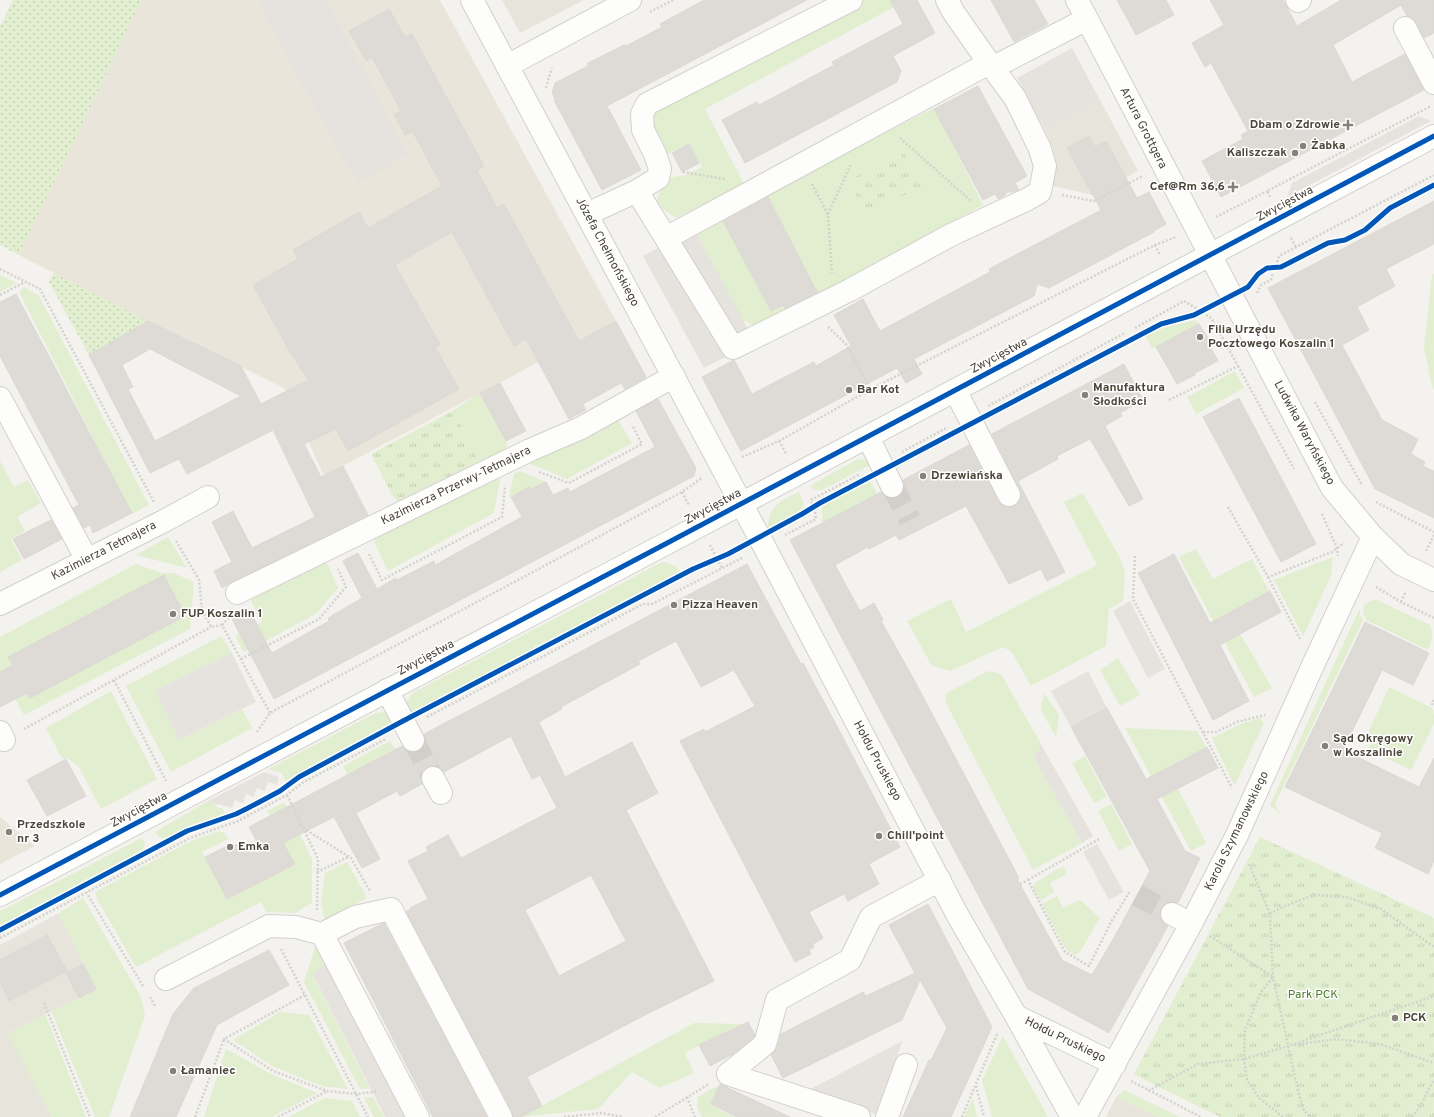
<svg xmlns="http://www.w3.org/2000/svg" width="1434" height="1117" viewBox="0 0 1434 1117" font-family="Overpass,sans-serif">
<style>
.residential{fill:#e7e4dc}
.education{fill:#eae5da}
.grass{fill:#e1eecf}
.park{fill:url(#park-tufts)}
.garden{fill:url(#garden-dots)}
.parking{fill:#e6e3df}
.building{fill:#dedbd6;stroke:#dcd9d4;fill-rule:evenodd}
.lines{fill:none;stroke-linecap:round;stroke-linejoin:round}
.minor-tunnel{stroke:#d2cfca;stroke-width:22;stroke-dasharray:22 11;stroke-linecap:butt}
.minor-casing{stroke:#d2d0cb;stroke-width:24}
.path{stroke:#d3d2cc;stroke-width:2.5;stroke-dasharray:2 2;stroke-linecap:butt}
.minor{stroke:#fdfdfc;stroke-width:22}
.cycleway-casing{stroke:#fff;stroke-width:8}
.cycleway{stroke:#0057b8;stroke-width:5}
.poi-dot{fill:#868178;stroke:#fff;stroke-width:1.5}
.labels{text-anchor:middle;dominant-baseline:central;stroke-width:3;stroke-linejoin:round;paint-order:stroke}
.poi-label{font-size:12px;font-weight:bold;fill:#4b4439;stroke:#fff;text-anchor:start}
.street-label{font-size:12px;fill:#4b4439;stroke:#fff}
.park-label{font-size:12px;fill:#4a7f2a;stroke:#fff}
</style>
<defs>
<pattern id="park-tufts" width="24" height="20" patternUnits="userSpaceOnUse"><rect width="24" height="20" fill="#e1eecf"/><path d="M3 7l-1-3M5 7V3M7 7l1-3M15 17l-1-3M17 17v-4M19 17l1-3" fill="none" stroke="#c3cdb2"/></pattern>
<pattern id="garden-dots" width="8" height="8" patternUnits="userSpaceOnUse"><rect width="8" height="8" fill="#e1eecf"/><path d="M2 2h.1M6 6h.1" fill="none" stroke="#c3cdb2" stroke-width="1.8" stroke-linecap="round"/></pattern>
</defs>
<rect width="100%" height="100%" fill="#f4f2ee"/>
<path class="residential" d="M502,0H584L520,33Z
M1100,100L1138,171L1093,195L1053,186L1057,164L1053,149L1045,130Z
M59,913L96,989L8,1033L52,1117H0V945Z
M1116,1097L1158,1117H1106Z"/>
<path class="education" d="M142,0H440L616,321L324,476L284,388L148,321L19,255Z
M0,817L35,846L0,864Z"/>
<path class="grass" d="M862,0H896L894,7L705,109L744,184L676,218L656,204L664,179L686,175L702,167L689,144L663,156L652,131L651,116L657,109Z
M934,108L983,205L756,328L740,317L694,229Z
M1434,274V390L1431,382L1424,348L1432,275Z
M0,275L17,283L0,292Z
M24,287L39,296L149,505L132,514L19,292Z
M1196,320L1199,324L1152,349L1146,336L1162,328Z
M1235,371L1244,388L1196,414L1187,397Z
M480,393L506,441L507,451L480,464L454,410Z
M618,420L632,443L567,479L524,461Z
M862,459L874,463L822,490C817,491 813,490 811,485L856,460Z
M0,461L14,487L28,480L41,503L17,517L25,531L11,539L22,560L0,572Z
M502,469L494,513L388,571L374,542L381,531Z
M520,471L546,482L531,489L529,487L509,497L514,474Z
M870,481L877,494L822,523V506Z
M799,492L804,504L802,510L768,528C768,506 780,501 799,492Z
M1083,493L1119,556L1125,572L1123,601L1109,609L1106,646L1031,686L1012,652L1003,647L950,671L932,666L907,621L951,599L966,632L1097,565L1064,502Z
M168,537L187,568L136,555Z
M1196,549L1213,579L1252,559L1270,593L1230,615L1242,637L1272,688L1254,697L1179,557Z
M1333,557L1331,576L1303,636L1274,580Z
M326,561L338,588L316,614L244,652L235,636L262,622L251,601L256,594Z
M663,562C671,563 676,566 680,572L407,715C404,705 406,700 414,692L602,594L660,563Z
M136,564L162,573H173L194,582L190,629L24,715L0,671V637Z
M1377,600L1430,625C1434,634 1432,641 1428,650L1366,620L1363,614L1364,605L1370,601Z
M1360,609V615L1363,620L1275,804L1280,814L1270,805L1355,618Z
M221,636L232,653L155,691L179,740L242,709L252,728L171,772L126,686Z
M1118,658L1140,695L1120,706L1100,670Z
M988,671L1001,674L1041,744L1034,758L1082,843L1033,870L946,703L945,694Z
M1389,687L1432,708L1434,715V724L1411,770L1368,750L1373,740L1366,737Z
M111,691L157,779L101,809L79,767L67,758H62L46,728Z
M1044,693L1059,715L1056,737L1041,710Z
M383,712H386L396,721L297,774L286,782L282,773L268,769L376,713Z
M1260,718L1264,723L1235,785L1232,781L1212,738L1241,724Z
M1125,728L1197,731L1206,747L1167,767L1206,843L1191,851Z
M390,741L395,749L348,775L343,766Z
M1085,756L1107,797L1094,803L1072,763Z
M208,801L217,804L216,807L223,809L225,814L186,828L165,839L158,836L155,832Z
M284,802L312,859V903L295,913L267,912L261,902L136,967L97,899L95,892L191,841L219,831L224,833L228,839L202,852L227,899L294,864L267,811Z
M1111,804L1132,844L1119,851L1098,811Z
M142,838L145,843L143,850L0,926V911Z
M347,862L367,898L325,920L321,902L325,873Z
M1063,866L1067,874L1050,883L1054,892L1040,901L1033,889L1034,883Z
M1057,896L1063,908L1080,900L1100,918L1080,952L1075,955L1069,952L1064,946L1042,904Z
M83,898L141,997L145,1016L109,1117H95L51,1011L96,989L59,913Z
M315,947L319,950L326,963L313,976L370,1089H360L304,982Z
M280,1012L309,1015L348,1089L322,1086L272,1066L233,1040Z
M45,1014L86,1117H52L7,1033Z
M694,1023L742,1024L685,1053L694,1073L660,1088L632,1072L598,1109L521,1117Z
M1003,1036L1048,1117H992L982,1080Z
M226,1049L273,1075L317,1093L272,1117H204Z
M729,1085L718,1109L735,1117H702L697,1107L698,1097L715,1087Z
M1124,1090L1180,1117H1158L1116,1097Z
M373,1097L384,1117H374L364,1098Z
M325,1098L352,1101L360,1117H289Z
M973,1098L977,1117H964Z"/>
<path class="park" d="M903,151L924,187L862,212L851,179Z
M454,410L480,464L405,501H397L392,495L371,454Z
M1260,837L1434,918V1117H1220L1157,1086L1134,1074Z"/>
<path class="garden" d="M13,0H142L19,255L0,245V27Z
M54,273L148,321L89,355L49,282Z"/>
<path class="parking" d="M259,0H327L407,155L357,184L267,21Z
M1072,48L1100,100L1045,130L1017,78Z
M1419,116L1431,121L1287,197L1292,183Z
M694,229L755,342L704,368L643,256Z
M1130,601L1165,669L1148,678L1113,611Z
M232,653L256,702L179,740L155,691Z
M1088,671L1107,708L1071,727L1051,691Z
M1041,744L1093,836L1082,843L1034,758Z
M264,772L279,777L277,785L268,782L265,791L257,788L254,797L246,794L243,803L235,800L232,808L208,801Z
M1097,844L1124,892L1109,900L1083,852Z
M326,963L407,1117H385L313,975Z
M902,1041L879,1115L805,1092Z"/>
<path class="building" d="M704,0H807L607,106L641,170L602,190L554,100L555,99L552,93L555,83L588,66V63L624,45L626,46L662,27L660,24Z
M890,0H917L935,33L893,56L901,71L897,82L745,163L722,120L757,102L759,105L834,65L832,62L903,24Z
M991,0H1034L1048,24L1014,42Z
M1117,0H1166L1174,15L1136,35Z
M1210,0H1283L1297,26L1341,0H1434V33L1424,38L1416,22L1412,18L1407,16L1401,5L1333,45L1352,82L1405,54L1424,90L1221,197L1202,161L1243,139L1241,135L1248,131L1211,63L1205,67L1192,43L1224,25Z
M389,9L405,37L412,34L484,166L477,170L497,208L504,204L579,341L616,321L646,377L625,389L621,383L583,404L586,410L569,419L526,339L514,346L452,232L395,265L440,344L435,347L459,389L348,451L336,429L304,444L321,477L343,466L368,515L232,582L222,588L214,571L232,562L212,522L233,511L252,548L315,517L273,430L187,474L179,459L150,473L89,355L148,321L241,366L261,404L308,380L290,352L253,285L298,259L293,250L359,212L368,228L442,186L413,132L405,135L394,114L401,111L372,57L366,61L349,31ZM150,349L241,396L155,441L128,389L133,387L122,365Z
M978,86L1027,176L1015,183L1019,190L1014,192H1007L1004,196L998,199L995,194L983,200L934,109Z
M1089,136L1095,147L1106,141L1137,198L1149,192L1166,224L1154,231V232L1049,288L1037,284L1034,296L914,359L922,374L906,383L897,368L741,451L702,377L734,360L745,380L743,382L745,381L752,394L814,362L816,366L851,346L834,315L863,299L880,331L990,272L989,269L1101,210L1067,148Z
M689,144L699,163L682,172L672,153Z
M768,197L817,292L785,308L783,305L771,311L723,221Z
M1434,201V244L1386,269L1395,286L1357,307L1369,330L1342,345L1382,420L1418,439L1411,454L1425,462L1423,466L1434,471V518L1375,489L1268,288Z
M16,294L132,513L93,533L90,525L84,528L73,508L79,505L0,356V302Z
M1199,324L1211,343L1209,344L1218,361L1195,373V375L1177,384L1156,347Z
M1124,364L1143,400L1120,413L1122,416L1105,426L1143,499L1129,506L1090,439L1057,456L1058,459L1018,481L1065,572L1047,581L1041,569L1009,584L966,506L899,540L896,535L869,549L868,547L835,565L860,611L874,603L883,620L881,621L912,676L1019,878L1017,879L1062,960L1092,975L1115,936L1150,871L1071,727L1107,708L1146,779L1207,747L1218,768L1157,799L1185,851L1200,858L1178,903L1172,902L1166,903L1161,909L1160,915L1161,920L1168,926L1109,1033L1028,989L790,540L881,492L885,496L891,498L898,497L902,493L904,487L903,480L969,445L998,501L1002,505L1008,507L1015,506L1019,502L1021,496L1020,490L992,434Z
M500,383L526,431L506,441L480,393Z
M1239,398L1316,544L1281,562L1203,417Z
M658,399L696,468L694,476L274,699L232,619L249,609L272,653L329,621L328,618L362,598L343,561L358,553L377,589L396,578L397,580L434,561L435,565L522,517L511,497L529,487L531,489L546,482L553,495L568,488L570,492L655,447L636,411Z
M51,520L62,539L24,559L13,539Z
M1174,554L1210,623L1270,591L1281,612L1220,645L1249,701L1213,720L1138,573Z
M747,564L801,664L803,663L839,730L900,847L869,864L879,884L848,901L844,894L809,912L823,938L813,944L814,947L809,950L811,954L795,962L680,741L704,729L705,732L755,706L734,670L701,687L676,641L638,661L640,664L561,707L562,709L539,722L565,777L632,742L658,793L626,810L714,981L645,1015L527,1077L542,1106L521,1117H513L512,1111L406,912L411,909L410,908L428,899L408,861L428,851L426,847L448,835L461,858L557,808L540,775L532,779L511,736L444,772L439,767L434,766L427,767L422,772L421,778L422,784L400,796L397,791L356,813L380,859L362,868L334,817L283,843L295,864L227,899L205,857L227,846L257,842L249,827L402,746L406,750L412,752L419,751L424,746L425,741L424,734ZM591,875L626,941L559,976L525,910Z
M164,575L185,616L30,698L27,693L0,707V672L13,665L8,657Z
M1365,622L1429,653L1413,685L1382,670L1343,750L1419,787L1434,758V861L1428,874L1375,848L1382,833L1285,787Z
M66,759L86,796L47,816L27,780Z
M928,904L992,1027L951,1117H903L929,1060H931L947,1028L920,980L902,1020L783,1078L771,1055L777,1048L781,1034L863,992L866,996L915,973L889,925Z
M384,923L487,1117H433L344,943Z
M47,935L67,971L9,1001L0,982V960Z
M269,950L289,985L217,1025L176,1117H130L173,1014L194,988Z
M83,964L96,989L79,998L66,973Z
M748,1022L755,1035L754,1037L733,1054L710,1066L699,1045Z
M720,1084L728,1088L790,1117H737L711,1104Z"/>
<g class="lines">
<path class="minor-tunnel" d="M892,486L910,520
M413,740L433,778
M1137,895L1172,914"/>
<defs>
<path id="minor" d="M472,0L764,546L958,916L1016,1016L1072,1117
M1077,0L1332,488L1373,537L1401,564L1434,580
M1297,0L1298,1L1300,0
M1405,28L1434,83
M507,66L630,0
M992,68L1087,19
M637,191L733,348L850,290L951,235L1026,200L1040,192L1045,166L1040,149L1015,98L989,63L954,13L947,0
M587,214L637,191L658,178L660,169L655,154L643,130L642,114L647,104L851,0
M666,238L989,63
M955,390L1009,495
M0,398L87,560
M868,437L892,486
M237,593L530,450L581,428L674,376
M0,604L164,521L208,497
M387,690L413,740
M0,732L4,740
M433,778L441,793
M0,895L671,541L1434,136
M1172,914L1191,924
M322,934L418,1117
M166,979L269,926L296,927L322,934L355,917L391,909L501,1117
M1016,1016L1115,1064
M859,1117L728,1074L765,1044L777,1000L850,960L871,917L940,880
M887,1117L906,1065
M1085,1117L1191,924L1237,835L1313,665L1373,537"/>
</defs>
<use href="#minor" class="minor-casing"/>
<path class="path" d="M650,12L673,0
M546,88L549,77L552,68
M900,138L971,201
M683,172L725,179
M812,184L828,215L832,273
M1062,195L1094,201L1143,176
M1270,197L1267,191L1431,106
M828,214L851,164
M1216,217L1267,191
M1291,238L1296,247
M1155,245L1160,255
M1277,262L1279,256L1434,175
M0,269L40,289L154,502
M1257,293L1261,285L1271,280L1273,273
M0,295L25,282
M1206,315L1213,319
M828,327L846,344L871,389
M1135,328L1184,301L1196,308
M1238,366L1294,469
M1169,400L1238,366L1212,319
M1315,402L1362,485
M988,406L1125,333
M779,441L787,455
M902,452L948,427
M742,457L779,441L871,389L1155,245L1176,237
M539,472L569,483L642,444L632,425
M682,492L689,505
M1376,502L1434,532
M812,504L811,500L860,474
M1228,507L1268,577L1332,552L1344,543
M1322,514L1337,548L1338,556
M785,535L816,519L815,511
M176,541L199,580L202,610L211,627L222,625L270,713
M710,545L715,555
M1426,551L1434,535
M369,554L382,580L502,517L505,487
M1135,556L1133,599L1232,788
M719,562L722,568
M1268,577L1300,639
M1376,587L1401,602L1434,618
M1401,602L1406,591
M222,625L231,615
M241,659L319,619L346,587L338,569
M114,680L166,781
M1434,700L1432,704L1434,705
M427,717L643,604H652L744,557
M24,729L211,627
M257,732L270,713L682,492L702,478
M1203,732H1216L1237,722L1265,715
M287,795L318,859L317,910
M303,828L351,858L370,891
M1249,864L1270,914L1273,977L1298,1091L1304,1110L1310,1117
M317,872L348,857
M1028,880L1101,838
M1020,884L1028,880L1065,952L1089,966L1111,922L1130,891
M86,892L143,986
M1270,914L1280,908L1314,895L1346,897L1381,909L1434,947
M1210,936L1273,977L1261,992L1245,1030L1244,1059L1247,1080L1259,1098L1283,1117
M0,938L190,838L238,821L251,814L287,795L302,783L386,739
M281,949L368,1117
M305,995L224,1039L273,1071L327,1091L356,1094L374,1092L378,1090
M150,997L155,1006
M44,1003L90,1117
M1294,1045L1336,1039L1380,1044L1434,1063
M1131,1081L1201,1117
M976,1086L984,1117
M1148,1091L1198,1064L1244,1059L1288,1046L1434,996
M687,1097L695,1117
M195,1117L224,1039
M278,1117L327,1091
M564,1117L601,1113L623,1117
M655,1117L709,1084
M962,1117L998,1032
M1412,1117L1420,1107L1434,1079"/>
<use href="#minor" class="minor"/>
<defs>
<path id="cycleway" d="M0,895L671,541L1434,136
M0,930L187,831L236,814L248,808L280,791L299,777L403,721L693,569L728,554L802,514L820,503L1161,324L1194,315L1248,287L1258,274L1267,268L1281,267L1328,243L1345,240L1365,230L1390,208L1434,185"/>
</defs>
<use href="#cycleway" class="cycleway-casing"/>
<use href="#cycleway" class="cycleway"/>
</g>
<g class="poi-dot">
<path d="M1346 119h4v4h4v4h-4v4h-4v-4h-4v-4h4z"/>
<circle cx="1303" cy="146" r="4"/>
<circle cx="1295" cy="153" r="4"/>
<path d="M1231 181h4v4h4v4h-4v4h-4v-4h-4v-4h4z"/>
<circle cx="1200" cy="337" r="4"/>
<circle cx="849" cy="390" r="4"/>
<circle cx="1085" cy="395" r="4"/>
<circle cx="923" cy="476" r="4"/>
<circle cx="674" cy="605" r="4"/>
<circle cx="173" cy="614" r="4"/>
<circle cx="1325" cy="746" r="4"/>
<circle cx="9" cy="832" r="4"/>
<circle cx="879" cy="836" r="4"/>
<circle cx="230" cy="847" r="4"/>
<circle cx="1395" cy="1018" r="4"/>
<circle cx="173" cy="1071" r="4"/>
</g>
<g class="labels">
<g class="poi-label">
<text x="1340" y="125" text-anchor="end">Dbam o Zdrowie</text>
<text x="1311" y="146">Żabka</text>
<text x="1287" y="153" text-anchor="end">Kaliszczak</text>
<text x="1225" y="187" text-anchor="end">Cef@Rm 36,6</text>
<text x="1208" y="330">Filia Urzędu<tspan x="1208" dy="14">Pocztowego Koszalin 1</tspan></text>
<text x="1093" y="388">Manufaktura<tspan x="1093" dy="14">Słodkości</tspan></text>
<text x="857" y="390">Bar Kot</text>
<text x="931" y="476">Drzewiańska</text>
<text x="682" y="605">Pizza Heaven</text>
<text x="181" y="614">FUP Koszalin 1</text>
<text x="1333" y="739">Sąd Okręgowy<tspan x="1333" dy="14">w Koszalinie</tspan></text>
<text x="17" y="825">Przedszkole<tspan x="17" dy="14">nr 3</tspan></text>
<text x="887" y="836">Chill'point</text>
<text x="238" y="847">Emka</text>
<text x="1403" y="1018">PCK</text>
<text x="181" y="1071">Łamaniec</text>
</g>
<g class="street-label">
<text transform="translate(1143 128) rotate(63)">Artura Grottgera</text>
<text transform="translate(1285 204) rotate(-28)">Zwycięstwa</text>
<text transform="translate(607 252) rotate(62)">Józefa Chełmońskiego</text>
<text transform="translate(999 356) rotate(-28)">Zwycięstwa</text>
<text transform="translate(1304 433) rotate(62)">Ludwika Waryńskiego</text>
<text transform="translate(456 486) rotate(-26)">Kazimierza Przerwy-Tetmajera</text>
<text transform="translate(713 507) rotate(-28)">Zwycięstwa</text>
<text transform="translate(104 551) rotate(-27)">Kazimierza Tetmajera</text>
<text transform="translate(426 658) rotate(-28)">Zwycięstwa</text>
<text transform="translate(877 761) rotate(62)">Hołdu Pruskiego</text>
<text transform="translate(139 810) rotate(-28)">Zwycięstwa</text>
<text transform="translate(1237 831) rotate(-64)">Karola Szymanowskiego</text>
<text transform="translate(1065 1040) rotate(26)">Hołdu Pruskiego</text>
</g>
<g class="park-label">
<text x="1313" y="995">Park PCK</text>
</g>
</g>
</svg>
